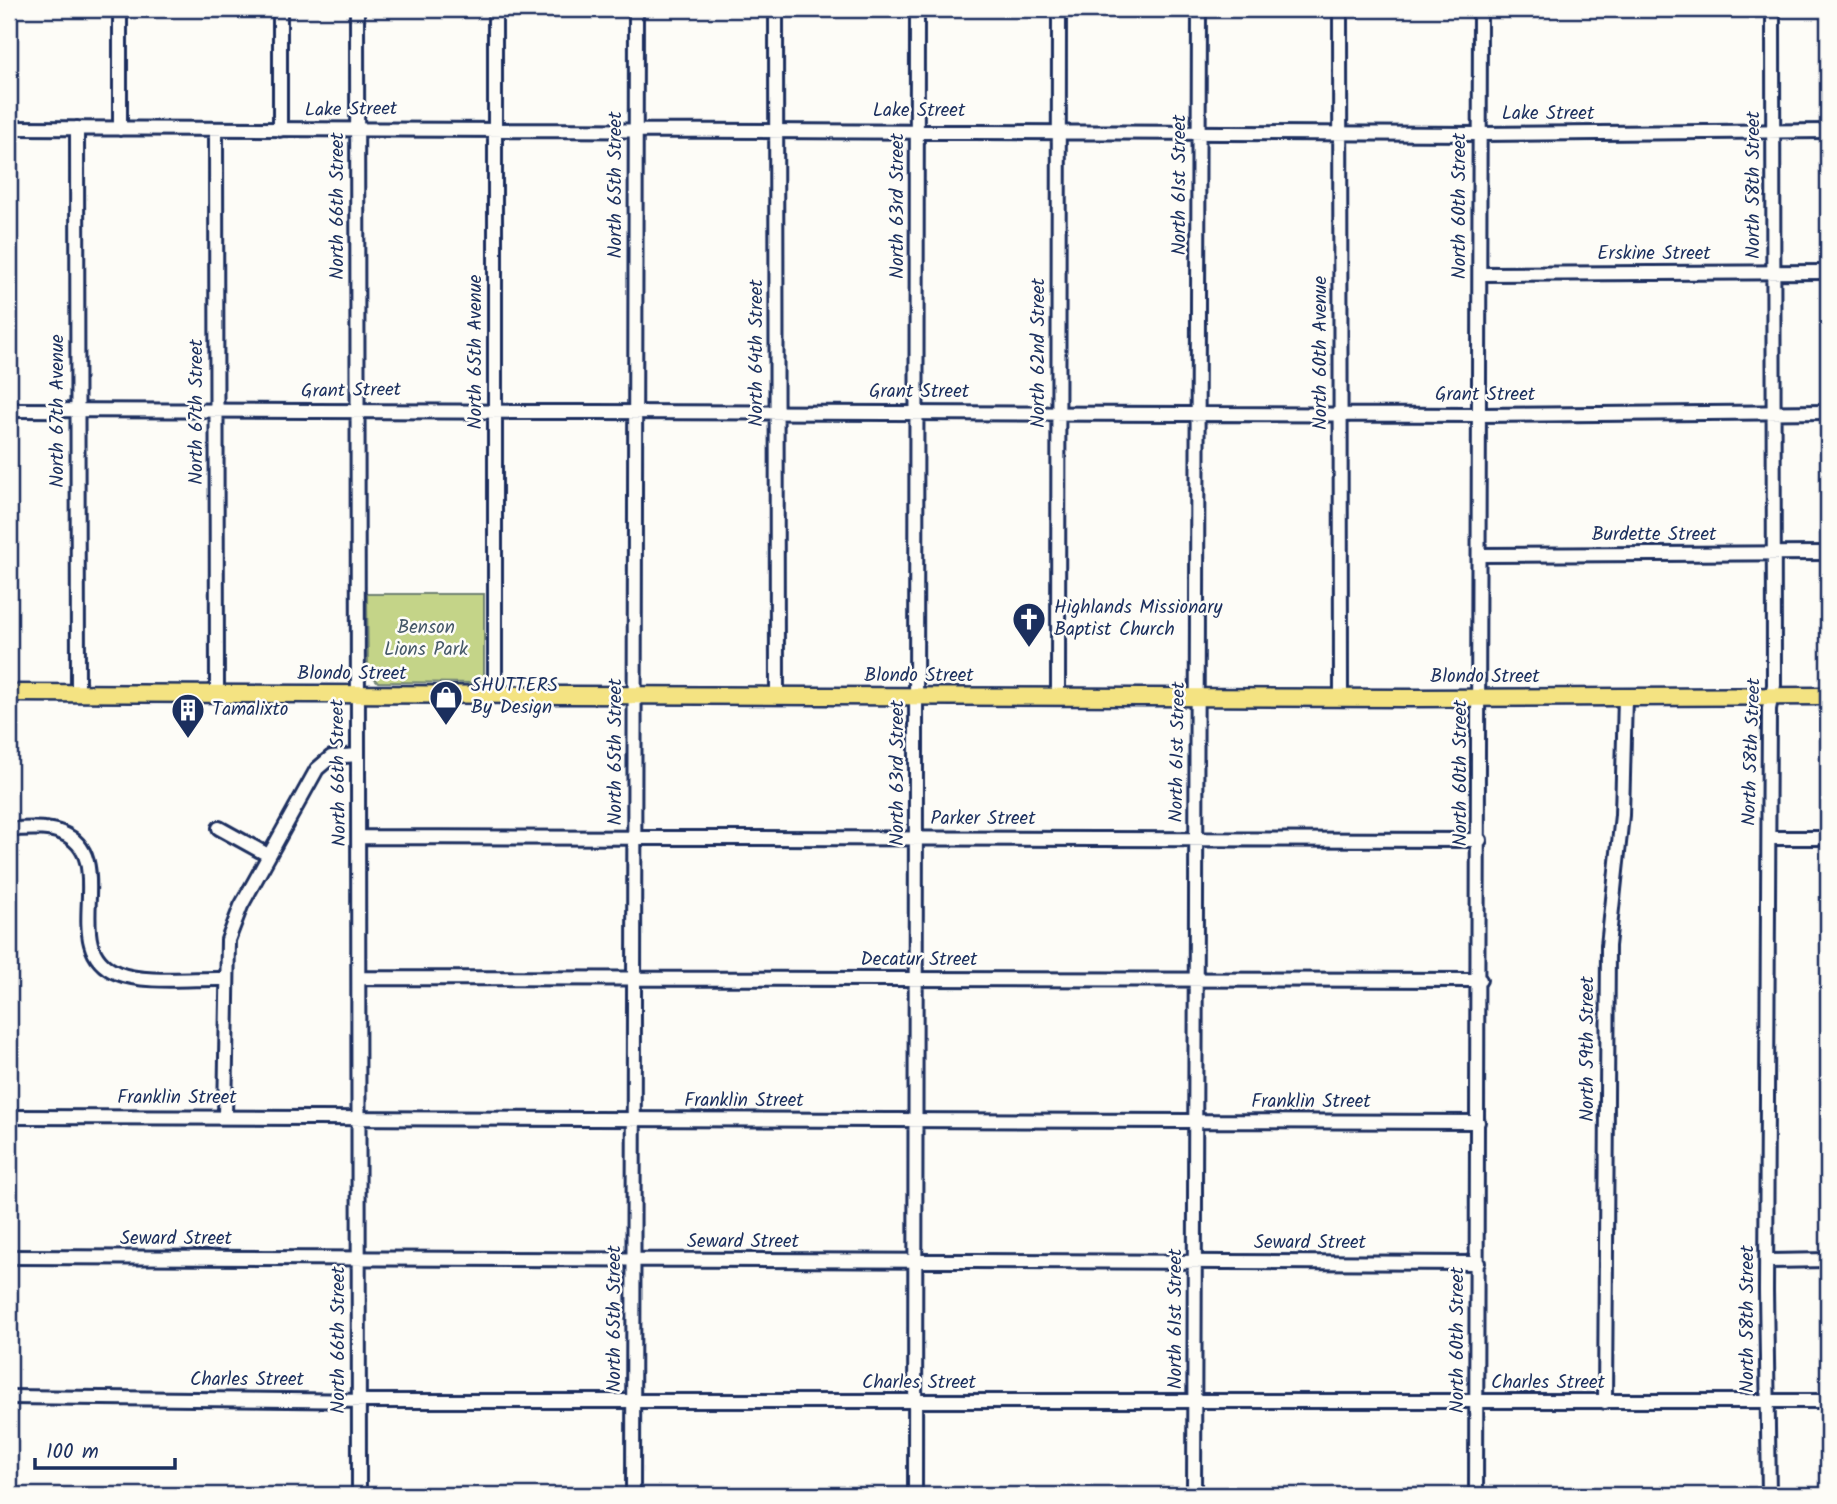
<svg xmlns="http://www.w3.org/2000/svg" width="1837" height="1504" viewBox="0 0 1837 1504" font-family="Kalam,sans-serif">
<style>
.green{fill:#c4d488;stroke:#708273;stroke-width:2}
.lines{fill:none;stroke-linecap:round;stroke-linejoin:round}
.minor-casing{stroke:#1b2f5e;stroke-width:18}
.major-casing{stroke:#1b2f5e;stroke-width:21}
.minor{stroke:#fdfcf7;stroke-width:12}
.major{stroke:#f4e382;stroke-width:16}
.labels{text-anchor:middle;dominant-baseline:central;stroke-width:5;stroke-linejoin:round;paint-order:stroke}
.street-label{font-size:19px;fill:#1b2f5e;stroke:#fdfcf7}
.poi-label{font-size:19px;fill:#1b2f5e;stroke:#fdfcf7;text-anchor:start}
.park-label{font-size:19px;fill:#455868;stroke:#fdfcf7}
</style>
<rect width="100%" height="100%" fill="#fdfcf7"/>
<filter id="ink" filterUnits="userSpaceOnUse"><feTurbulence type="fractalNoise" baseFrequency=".0143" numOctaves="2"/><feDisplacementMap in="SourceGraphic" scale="14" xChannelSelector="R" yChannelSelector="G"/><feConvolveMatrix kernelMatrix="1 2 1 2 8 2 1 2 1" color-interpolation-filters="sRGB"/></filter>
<g filter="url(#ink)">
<path class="green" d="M367,594H484V679L476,683L378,682L368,672Z"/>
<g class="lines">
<defs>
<path id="minor" d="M120,9V129
M357,9L359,1495
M495,9V695
M776,9L777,696
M1340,9L1341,698
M9,128L1480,134L1828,131
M77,128L78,694
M216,129L217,695
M280,130V9
M1480,274L1828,272
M9,410L1480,415L1828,412
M1480,555L1828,553
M1058,697L1059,9
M219,828L268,855
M9,829C26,829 46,826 62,833C121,857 56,948 117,973C143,984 195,978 225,979
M359,837L1480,840
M1769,838H1828
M359,978L1480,980
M9,1117L1478,1122
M225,1117L228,940L241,906L317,769L331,757L358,755
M9,1257L1478,1263
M1766,1261L1828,1260
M9,1397L371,1401H1828
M1605,1402L1608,946L1622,815L1625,697
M633,1495L636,9
M915,1495L917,9
M1194,1495L1199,9
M1476,1495L1480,9
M1769,1495L1766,1291L1769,709L1774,685L1773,9"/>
<path id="major" d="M9,693L1410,698L1828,696"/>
</defs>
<use href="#minor" class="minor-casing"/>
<use href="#major" class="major-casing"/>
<use href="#minor" class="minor"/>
<use href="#major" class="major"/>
</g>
</g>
<defs>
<symbol id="church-pin" viewBox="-11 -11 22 30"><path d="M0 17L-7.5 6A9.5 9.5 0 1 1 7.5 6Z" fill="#1b2f5e" stroke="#fdfcf7"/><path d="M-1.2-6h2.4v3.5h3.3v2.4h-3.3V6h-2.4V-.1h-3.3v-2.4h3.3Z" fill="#fff"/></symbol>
<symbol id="shop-pin" viewBox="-11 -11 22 30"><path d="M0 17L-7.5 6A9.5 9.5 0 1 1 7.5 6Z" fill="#1b2f5e" stroke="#fdfcf7"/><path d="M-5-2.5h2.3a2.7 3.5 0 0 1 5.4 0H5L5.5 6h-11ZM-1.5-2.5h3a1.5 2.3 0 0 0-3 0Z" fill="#fff"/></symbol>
<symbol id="building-pin" viewBox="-11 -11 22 30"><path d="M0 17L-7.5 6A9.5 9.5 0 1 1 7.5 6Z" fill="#1b2f5e" stroke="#fdfcf7"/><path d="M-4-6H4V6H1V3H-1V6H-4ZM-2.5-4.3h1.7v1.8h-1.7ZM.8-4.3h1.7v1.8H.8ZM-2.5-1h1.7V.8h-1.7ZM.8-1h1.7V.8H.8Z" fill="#fff"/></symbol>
</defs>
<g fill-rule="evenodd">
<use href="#church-pin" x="1010" y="600" width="38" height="52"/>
<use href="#shop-pin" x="427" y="678" width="38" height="52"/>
<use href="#building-pin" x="169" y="691" width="38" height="52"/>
</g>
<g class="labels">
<g class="street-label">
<text transform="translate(351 110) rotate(-1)">Lake Street</text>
<text x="919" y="111">Lake Street</text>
<text x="1548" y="114">Lake Street</text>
<text transform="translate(616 185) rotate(-90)">North 65th Street</text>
<text transform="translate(1180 185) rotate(-90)">North 61st Street</text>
<text transform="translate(1754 185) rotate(-90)">North 58th Street</text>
<text transform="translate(338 206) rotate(-90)">North 66th Street</text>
<text transform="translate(898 206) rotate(-90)">North 63rd Street</text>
<text transform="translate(1460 206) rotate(-90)">North 60th Street</text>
<text x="1654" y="254">Erskine Street</text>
<text transform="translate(476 352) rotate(-90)">North 65th Avenue</text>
<text transform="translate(757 353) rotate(-90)">North 64th Street</text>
<text transform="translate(1039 353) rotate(-90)">North 62nd Street</text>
<text transform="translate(1321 353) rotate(-90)">North 60th Avenue</text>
<text transform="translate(351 391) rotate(-1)">Grant Street</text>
<text x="919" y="392">Grant Street</text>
<text x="1485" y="395">Grant Street</text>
<text transform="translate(58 411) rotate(-90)">North 67th Avenue</text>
<text transform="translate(197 412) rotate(-90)">North 67th Street</text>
<text x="1654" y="535">Burdette Street</text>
<text x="352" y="674">Blondo Street</text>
<text x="919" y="676">Blondo Street</text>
<text x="1485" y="677">Blondo Street</text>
<text transform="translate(616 752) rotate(-90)">North 65th Street</text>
<text transform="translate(1178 752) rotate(-89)">North 61st Street</text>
<text transform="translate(1752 752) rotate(-88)">North 58th Street</text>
<text transform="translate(339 773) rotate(-91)">North 66th Street</text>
<text transform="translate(898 773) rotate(-90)">North 63rd Street</text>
<text transform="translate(1461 773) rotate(-90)">North 60th Street</text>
<text x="983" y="819">Parker Street</text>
<text x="919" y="960">Decatur Street</text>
<text transform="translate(1588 1049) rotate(-90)">North 59th Street</text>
<text x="177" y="1098">Franklin Street</text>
<text x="744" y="1101">Franklin Street</text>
<text x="1311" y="1102">Franklin Street</text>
<text x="176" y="1239">Seward Street</text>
<text x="743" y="1242">Seward Street</text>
<text x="1310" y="1243">Seward Street</text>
<text transform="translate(615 1319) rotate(-90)">North 65th Street</text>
<text transform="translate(1176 1319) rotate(-90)">North 61st Street</text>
<text transform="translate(1748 1319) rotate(-90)">North 58th Street</text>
<text transform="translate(339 1340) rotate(-90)">North 66th Street</text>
<text transform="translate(1458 1340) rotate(-90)">North 60th Street</text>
<text x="247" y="1380">Charles Street</text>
<text x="919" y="1383">Charles Street</text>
<text x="1548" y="1383">Charles Street</text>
</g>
<g class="poi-label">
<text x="1054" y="608">Highlands Missionary<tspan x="1054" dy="22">Baptist Church</tspan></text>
<text x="471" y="686">SHUTTERS<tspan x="471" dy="22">By Design</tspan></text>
<text x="212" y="710">Tamalixto</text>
</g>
<g class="park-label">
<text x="426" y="628">Benson<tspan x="426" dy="22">Lions Park</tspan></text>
</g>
</g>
<rect width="1837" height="1504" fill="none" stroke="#fdfcf7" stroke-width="35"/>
<rect x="18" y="18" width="1802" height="1469" fill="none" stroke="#1b2f5e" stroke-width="2.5" filter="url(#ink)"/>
<path d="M35 1458v10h140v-10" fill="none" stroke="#1b2f5e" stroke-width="3.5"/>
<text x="46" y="1458" font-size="21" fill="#1b2f5e" stroke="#fdfcf7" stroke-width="5" paint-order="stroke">100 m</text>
</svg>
